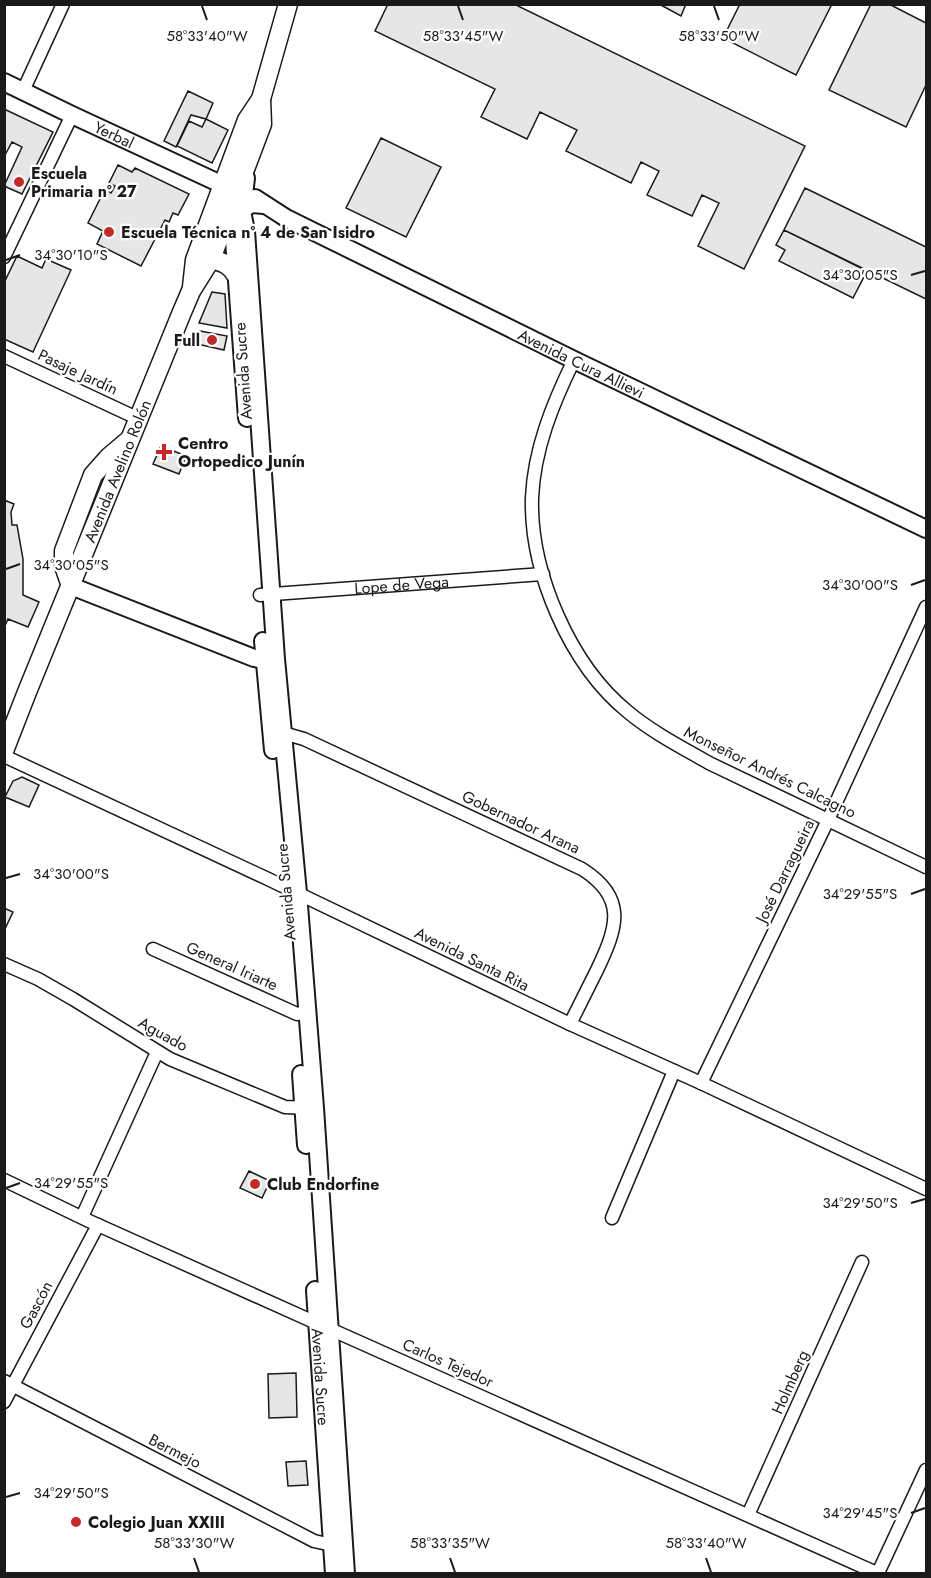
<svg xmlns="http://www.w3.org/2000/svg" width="931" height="1578" viewBox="0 0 931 1578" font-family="Jost,sans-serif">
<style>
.building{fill:#e6e6e6;stroke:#1a1a1a;stroke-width:1.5}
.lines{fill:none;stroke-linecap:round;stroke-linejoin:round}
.street-casing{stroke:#1a1a1a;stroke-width:15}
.secondary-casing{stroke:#1a1a1a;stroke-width:20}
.primary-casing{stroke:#1a1a1a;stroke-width:21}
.street{stroke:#fff;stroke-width:12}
.secondary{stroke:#fff;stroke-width:16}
.primary{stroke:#fff;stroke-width:18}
.ticks{fill:none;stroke:#1a1a1a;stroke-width:2}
.poi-dot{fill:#c62828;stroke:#fff;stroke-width:2}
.labels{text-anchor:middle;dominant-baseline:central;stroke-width:4.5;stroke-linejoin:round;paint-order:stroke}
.street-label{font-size:16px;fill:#1a1a1a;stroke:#fff}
.poi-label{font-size:16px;font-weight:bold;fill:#1a1a1a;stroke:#fff;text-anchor:start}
.ticks-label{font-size:15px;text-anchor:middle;fill:#1a1a1a;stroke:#fff;stroke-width:4.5;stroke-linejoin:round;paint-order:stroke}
</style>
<rect width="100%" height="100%" fill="#fff"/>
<path class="building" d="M388,4H514L805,146L744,269L698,246L719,203L702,195L692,216L647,195L659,171L641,162L631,183L566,151L577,130L540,112L527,139L481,117L495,89L375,31Z
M659,4H686L681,16Z
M740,4H832L796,75L723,38Z
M871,4H889L926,23V85L906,127L829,90Z
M188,91L213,103L206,119L191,115L176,147L164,141Z
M4,109L53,132L22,194L4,186L22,147L12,142L4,157Z
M206,119L228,130L212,163L177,146L189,121L202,127Z
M381,138L441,167L406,237L346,208Z
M118,165L132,172L135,168L189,194L178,215L173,213L169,222L165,220L141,266L97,244L103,231L88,223L105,189L111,193L115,186L109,183Z
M805,188L926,247V299L784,230Z
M784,230L867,271L853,298L779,261L785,250L776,245Z
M17,256L42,268L46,259L71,270L33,352L4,339V283Z
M212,292L225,294L227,328L199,323Z
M200,331L227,336L224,350L197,344Z
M161,446L186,456L179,474L153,464Z
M4,500L14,504L11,512L12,525H17L23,559V595L39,602L28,627L8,619L4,628Z
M22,777L39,785L29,807L5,797L13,781Z
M4,908L13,912L4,931Z
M249,1171L270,1181L262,1198L240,1188Z
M296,1373L297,1417L269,1418L268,1374Z
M306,1461L308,1485L288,1486L286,1462Z"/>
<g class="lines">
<defs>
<g id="street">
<path d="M23,91L63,4"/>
<path d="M4,257L72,115"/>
<path d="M4,356L139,419"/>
<path d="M574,360C553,403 534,449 532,498C530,572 570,665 628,712C652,732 681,747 709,763L926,867"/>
<path id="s1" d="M260,595L543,574"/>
<path d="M283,733L304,739L582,869C628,898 617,928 597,970C588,988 579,1006 570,1024"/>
<path d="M4,756L268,879L570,1024L701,1083L926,1189"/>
<path d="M153,949L297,1014L307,1012"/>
<path d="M4,964L38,979L73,999L170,1059L285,1107L310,1108"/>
<path d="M701,1083L828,820L926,607"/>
<path d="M4,1180L89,1221L303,1317L879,1574"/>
<path d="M82,1217L157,1052"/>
<path d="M612,1218L674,1071"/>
<path d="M4,1381L314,1541L332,1545"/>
<path d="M4,1402L98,1225"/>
<path d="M748,1515L862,1262"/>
<path d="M878,1573L926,1470"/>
</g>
<g id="secondary">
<path id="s2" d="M4,82L72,115L223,185"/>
<path d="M246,178L242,211L246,231L276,659L298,893L315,1108L346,1574"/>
<path id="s3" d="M255,198L286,218L574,360L926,529"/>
<path d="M247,418L234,240L242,211L246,207L252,204L264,205"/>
<path d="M71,586L254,658L265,660L275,659"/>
<path d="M263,641L273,750"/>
<path d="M301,1074L306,1145"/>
<path id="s4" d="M315,1290L334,1574"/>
</g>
<g id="primary">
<path d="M211,259C222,262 230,264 236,275"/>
<path d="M192,287L195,260L247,120L261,99"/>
<path d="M71,586L64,566V551L93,475L109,457L128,441"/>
<path id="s5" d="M4,751L27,692L182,312L191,291L211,259L262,124L261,99L288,4"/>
</g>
</defs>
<use href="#street" class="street-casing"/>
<use href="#secondary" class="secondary-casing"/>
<use href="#primary" class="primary-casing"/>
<use href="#street" class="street"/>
<use href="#secondary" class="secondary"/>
<use href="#primary" class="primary"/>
</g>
<path class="ticks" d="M202,6L207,20M458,6L463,20M714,6L719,20M6,260L20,255M911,275L925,271M6,569L20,564M911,585L925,580M6,878L20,874M911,894L925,889M6,1188L20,1183M911,1203L925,1199M6,1497L20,1493M911,1513L925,1508M194,1558L199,1572M450,1558L455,1572M706,1558L711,1572"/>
<g class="poi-dot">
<circle cx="19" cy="182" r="6"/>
<circle cx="109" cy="232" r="6"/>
<circle cx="212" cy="340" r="6"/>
<path d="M161 443h6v6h6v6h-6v6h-6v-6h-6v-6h6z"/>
<circle cx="255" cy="1184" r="6"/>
<circle cx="76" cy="1522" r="6"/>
</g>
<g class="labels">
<g class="street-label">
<text stroke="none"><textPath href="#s2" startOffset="122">Yerbal</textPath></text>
<text stroke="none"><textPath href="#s3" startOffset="366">Avenida Cura Allievi</textPath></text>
<text transform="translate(243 371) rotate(-94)">Avenida Sucre</text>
<text transform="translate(78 372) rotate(25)">Pasaje Jardín</text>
<text stroke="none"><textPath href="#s5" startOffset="302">Avenida Avelino Rolón</textPath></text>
<text stroke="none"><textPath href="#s1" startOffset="142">Lope de Vega</textPath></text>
<text transform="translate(770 772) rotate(26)">Monseñor Andrés Calcagno</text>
<text transform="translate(521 822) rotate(25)">Gobernador Arana</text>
<text transform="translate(785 871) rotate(-64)">José Darragueira</text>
<text transform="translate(286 892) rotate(-95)">Avenida Sucre</text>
<text transform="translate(472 959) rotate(26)">Avenida Santa Rita</text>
<text transform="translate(232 966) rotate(24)">General Iriarte</text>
<text transform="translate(163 1034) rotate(29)">Aguado</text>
<text transform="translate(36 1305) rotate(-62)">Gascón</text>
<text transform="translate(448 1363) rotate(24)">Carlos Tejedor</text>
<text stroke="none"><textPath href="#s4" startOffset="87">Avenida Sucre</textPath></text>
<text transform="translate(790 1382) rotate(-66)">Holmberg</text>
<text transform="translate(175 1451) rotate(27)">Bermejo</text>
</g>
<g class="poi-label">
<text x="31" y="173">Escuela<tspan x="31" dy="18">Primaria n° 27</tspan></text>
<text x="121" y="232">Escuela Técnica n° 4 de San Isidro</text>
<text x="200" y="340" text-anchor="end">Full</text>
<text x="178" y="443">Centro<tspan x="178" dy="18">Ortopedico Junín</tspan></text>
<text x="267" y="1184">Club Endorfine</text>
<text x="88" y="1522">Colegio Juan XXIII</text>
</g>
</g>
<g class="ticks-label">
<text x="207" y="41">58°33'40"W</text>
<text x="463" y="41">58°33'45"W</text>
<text x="719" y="41">58°33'50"W</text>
<text x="71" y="260">34°30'10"S</text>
<text x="860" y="280">34°30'05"S</text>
<text x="71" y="570">34°30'05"S</text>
<text x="860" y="590">34°30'00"S</text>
<text x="71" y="879">34°30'00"S</text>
<text x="860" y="899">34°29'55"S</text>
<text x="71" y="1188">34°29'55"S</text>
<text x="860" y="1208">34°29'50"S</text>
<text x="71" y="1498">34°29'50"S</text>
<text x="860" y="1518">34°29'45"S</text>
<text x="194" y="1548">58°33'30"W</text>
<text x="450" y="1548">58°33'35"W</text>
<text x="706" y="1548">58°33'40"W</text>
</g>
<rect width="931" height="1578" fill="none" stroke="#1a1a1a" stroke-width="12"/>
</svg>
